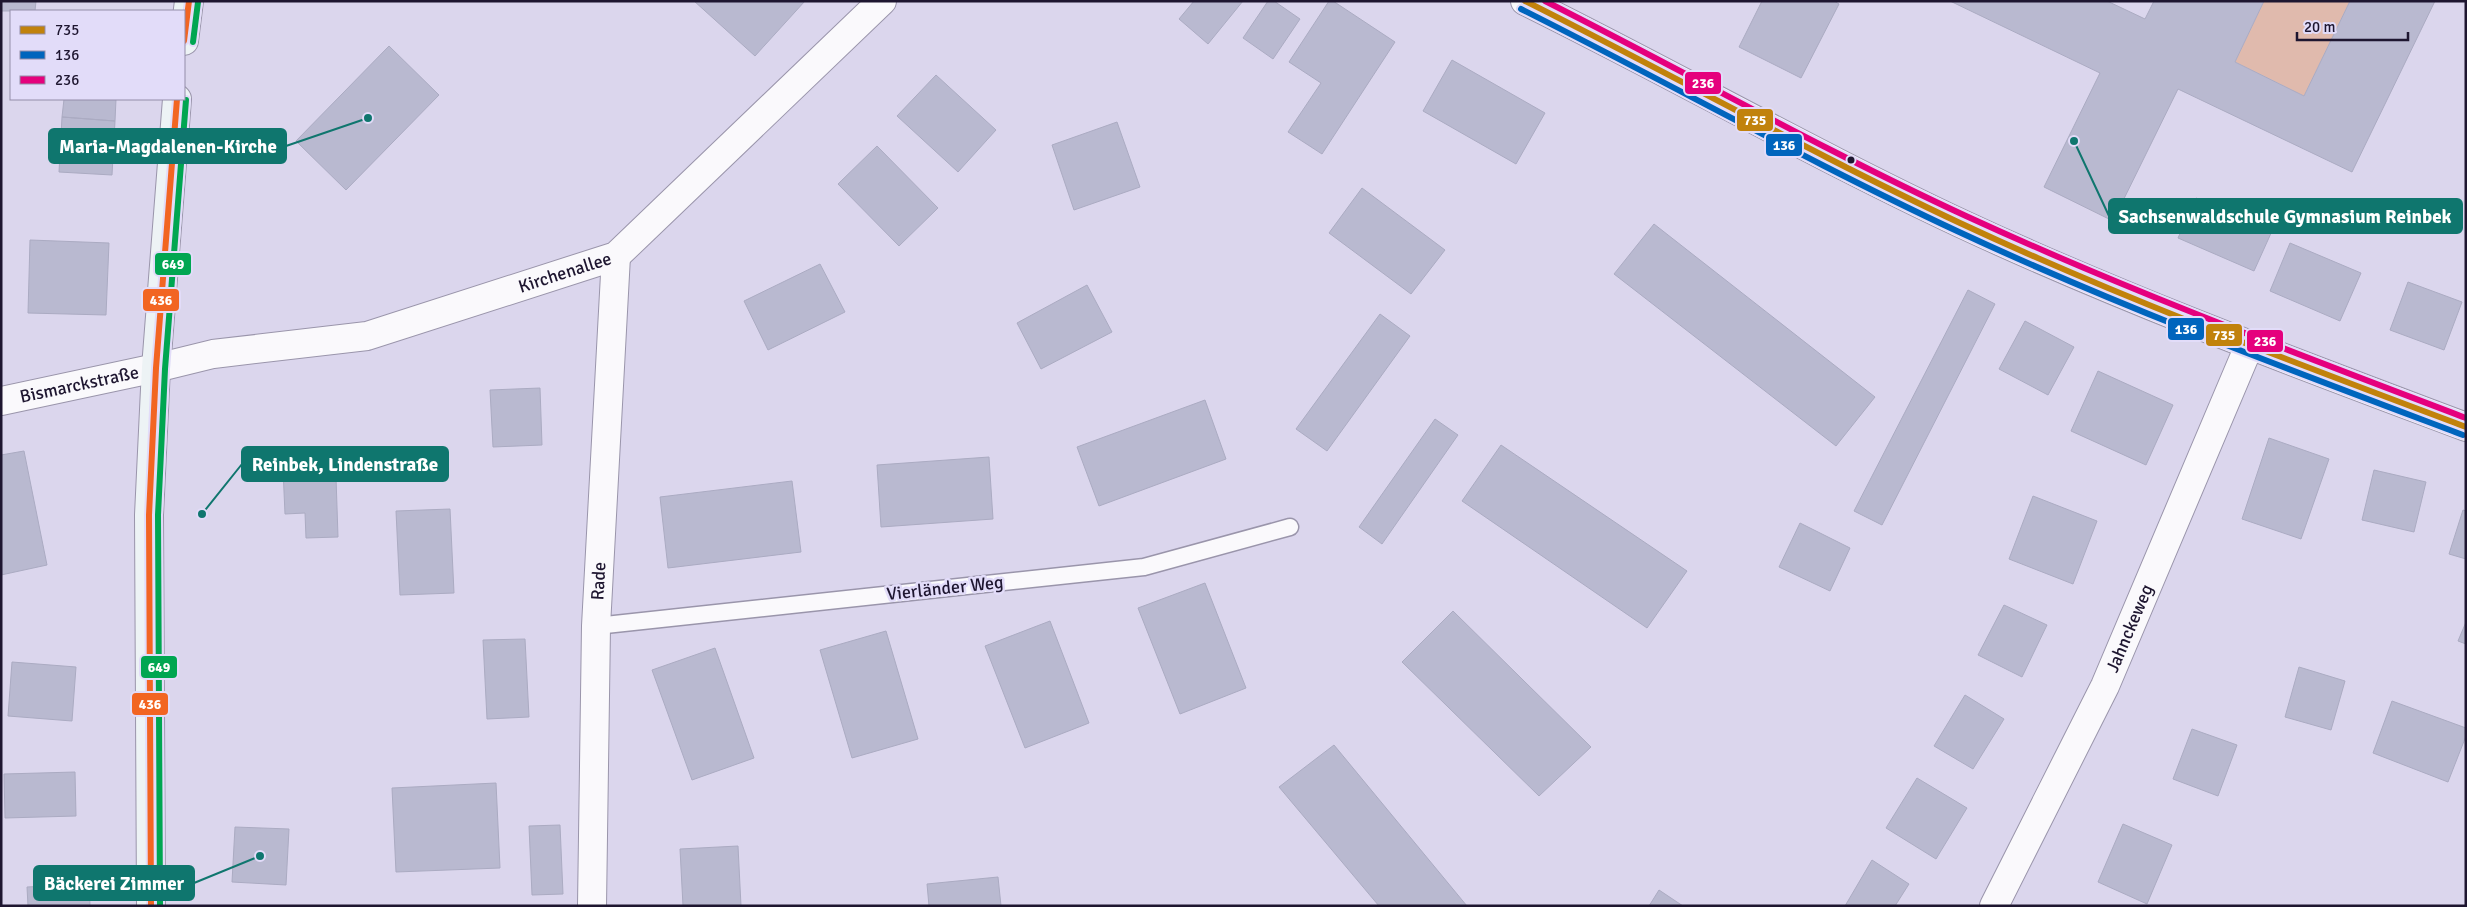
<svg xmlns="http://www.w3.org/2000/svg" width="2467" height="907" viewBox="0 0 2467 907" font-family="Signika,sans-serif">
<style>
.green{fill:#e0baad}
.building{fill:#b9b9d0;stroke:#ababc2}
.lines{fill:none;stroke-linecap:round;stroke-linejoin:round}
.lane-casing{stroke:#9a95ab;stroke-width:19}
.street-casing{stroke:#9a95ab;stroke-width:30}
.secondary-casing{stroke:#9a95ab;stroke-width:30}
.lane{stroke:#faf9fc;stroke-width:16}
.street{stroke:#faf9fc;stroke-width:28}
.secondary{stroke:#edf3f5;stroke-width:28}
.bus-1-casing{stroke:#e2dcf9;stroke-width:10}
.bus-2-casing{stroke:#e2dcf9;stroke-width:10}
.bus-3-casing{stroke:#e2dcf9;stroke-width:10}
.bus-4-casing{stroke:#e2dcf9;stroke-width:10}
.bus-5-casing{stroke:#e2dcf9;stroke-width:10}
.bus-1{stroke:#c1820c;stroke-width:6}
.bus-2{stroke:#0065bd;stroke-width:6}
.bus-3{stroke:#e5007d;stroke-width:6}
.bus-4{stroke:#f26522;stroke-width:6}
.bus-5{stroke:#00a651;stroke-width:6}
.bus-dot{fill:#1e1630;stroke:#e2dcf9;stroke-width:2}
.labels{text-anchor:middle;dominant-baseline:central;stroke-width:5;stroke-linejoin:round;paint-order:stroke}
.street-label{font-size:18px;fill:#1e1630;stroke:#e2dcf9}
.leader{fill:none;stroke:#0f766e;stroke-width:2}
.callout-dot{fill:#0f766e;stroke:#e2dcf9;stroke-width:2}
.callout{fill:#0f766e;stroke:#0f766e;stroke-width:2}
.callout-label{font-size:19px;text-anchor:middle;font-weight:bold;fill:#fff}
.line-badge{stroke:#e2dcf9;stroke-width:2}
.badge-label{font-size:14px;text-anchor:middle;font-weight:bold;fill:#fff}
</style>
<rect width="100%" height="100%" fill="#dbd6ed"/>
<path class="green" d="M2264,1H2350L2304,96L2235,62Z"/>
<path class="building" d="M1,1H36L35,11H1Z
M694,1H805L755,56Z
M1194,1H1243L1208,44L1179,19Z
M1268,1H1274L1300,19L1273,59L1243,38Z
M1329,1H1333L1395,42L1322,154L1288,132L1321,83L1289,62Z
M1762,1H1834L1839,4L1801,78L1739,47Z
M1950,1H2107L2145,19L2154,1H2264L2235,62L2304,96L2350,1H2435L2352,172L2178,89L2113,221L2044,187L2100,73Z
M389,46L439,95L346,190L296,141Z
M1452,60L1545,113L1516,164L1423,111Z
M936,75L996,130L958,172L897,116Z
M64,99H116L115,121L62,117Z
M62,117L115,121L112,175L59,172Z
M1117,122L1140,187L1074,210L1052,145Z
M877,146L938,208L899,246L838,184Z
M1362,188L1445,250L1411,294L1329,233Z
M2196,198L2272,231L2254,271L2178,238Z
M1654,224L1875,397L1836,446L1614,274Z
M30,240L109,243L106,315L28,313Z
M2290,243L2361,273L2340,321L2270,291Z
M820,264L845,312L768,350L744,301Z
M2408,282L2462,302L2444,350L2390,330Z
M1087,285L1112,332L1041,369L1017,323Z
M1968,290L1995,304L1882,525L1854,511Z
M1380,314L1410,336L1327,451L1296,429Z
M2025,321L2074,347L2048,395L1999,369Z
M2098,371L2173,405L2146,465L2071,431Z
M540,388L542,445L493,447L490,390Z
M1205,400L1226,459L1099,506L1077,447Z
M1435,419L1458,435L1382,544L1359,527Z
M2269,438L2329,459L2301,539L2242,519Z
M1501,445L1687,571L1647,628L1462,501Z
M335,447L338,537L306,538L305,513L285,514L283,469L303,468V448Z
M24,451L47,565L1,575V455Z
M989,457L993,519L881,527L877,465Z
M2374,470L2426,482L2414,532L2362,520Z
M792,481L801,552L668,568L660,497Z
M2033,496L2097,521L2073,584L2009,559Z
M450,509L454,593L400,595L396,511Z
M2463,510L2466,511V559L2449,554Z
M1800,523L1850,548L1830,591L1779,567Z
M1205,583L1246,688L1180,714L1138,608Z
M2004,605L2047,625L2022,677L1978,655Z
M1453,611L1591,747L1539,796L1402,662Z
M1050,621L1089,723L1025,748L985,646Z
M2466,622V644L2458,641Z
M886,631L918,739L852,758L820,650Z
M525,639L529,717L487,719L483,640Z
M715,648L754,758L692,780L652,670Z
M12,662L76,667L72,721L8,716Z
M2299,667L2345,681L2331,730L2285,717Z
M1965,695L2004,719L1973,769L1934,746Z
M2392,701L2466,728V736L2448,782L2373,753Z
M2192,729L2237,745L2218,796L2173,779Z
M1334,745L1467,906H1379L1279,787Z
M75,772L76,816L5,818L4,774Z
M1917,778L1967,808L1936,859L1886,828Z
M496,783L500,868L396,872L392,788Z
M2123,824L2172,845L2147,904L2098,882Z
M560,825L563,894L532,895L529,826Z
M235,827L289,829L286,885L232,882Z
M738,846L741,906H683L680,849Z
M1872,860L1909,884L1895,906H1845Z
M998,877L1001,906H929L927,884Z
M89,884L90,906H28L27,887Z
M1659,890L1683,906H1649Z"/>
<g class="lines">
<defs>
<path id="lane" d="M596,626L1144,567L1290,527"/>
<g id="street">
<path d="M1525,1C1671,73 1813,154 1960,223C2125,300 2296,363 2466,427"/>
<path id="s1" d="M1,401L156,368L213,354L367,336L616,256L882,1"/>
<path id="s2" d="M592,906L596,626L616,256"/>
<path id="s3" d="M1994,906L2105,686L2249,346"/>
</g>
<path id="secondary" d="M184,41L189,1
M151,906L149,515L156,368L177,99"/>
</defs>
<use href="#lane" class="lane-casing"/>
<use href="#street" class="street-casing"/>
<use href="#secondary" class="secondary-casing"/>
<use href="#lane" class="lane"/>
<use href="#street" class="street"/>
<use href="#secondary" class="secondary"/>
<defs>
<path id="bus-1" d="M1525,1C1671,74 1813,154 1960,223C2125,300 2296,363 2466,427"/>
<path id="bus-2" d="M1521,9C1667,82 1809,162 1957,231C2122,308 2293,371 2463,435"/>
<path id="bus-3" d="M1545,1C1686,72 1823,150 1966,216C2129,291 2298,354 2466,418"/>
<path id="bus-4" d="M184,41L189,1
M151,906L149,515L156,368L177,99"/>
<path id="bus-5" d="M193,42L198,2
M160,906L158,515L165,369L186,100"/>
</defs>
<use href="#bus-1" class="bus-1-casing"/>
<use href="#bus-2" class="bus-2-casing"/>
<use href="#bus-3" class="bus-3-casing"/>
<use href="#bus-4" class="bus-4-casing"/>
<use href="#bus-5" class="bus-5-casing"/>
<use href="#bus-1" class="bus-1"/>
<use href="#bus-2" class="bus-2"/>
<use href="#bus-3" class="bus-3"/>
<use href="#bus-4" class="bus-4"/>
<use href="#bus-5" class="bus-5"/>
</g>
<circle class="bus-dot" cx="1851" cy="160" r="4.5"/>
<g class="labels">
<g class="street-label">
<text stroke="none"><textPath href="#s1" startOffset="580">Kirchenallee</textPath></text>
<text stroke="none"><textPath href="#s1" startOffset="80">Bismarckstraße</textPath></text>
<text stroke="none"><textPath href="#s2" startOffset="325">Rade</textPath></text>
<text transform="translate(945 588) rotate(-6)">Vierländer Weg</text>
<text stroke="none"><textPath href="#s3" startOffset="309">Jahnckeweg</textPath></text>
</g>
</g>
<path class="leader" d="M368 118L286 146M2074 141L2109 216M202 514L242 464M260 856L194 883"/>
<g class="callout-dot">
<circle cx="368" cy="118" r="5"/>
<circle cx="2074" cy="141" r="5"/>
<circle cx="202" cy="514" r="5"/>
<circle cx="260" cy="856" r="5"/>
</g>
<g class="callout">
<rect x="49" y="129" width="237" height="34" rx="5"/>
<rect x="2109" y="199" width="353" height="34" rx="5"/>
<rect x="242" y="447" width="206" height="34" rx="5"/>
<rect x="34" y="866" width="160" height="34" rx="5"/>
</g>
<g class="callout-label">
<text x="168" y="153">Maria-Magdalenen-Kirche</text>
<text x="2285" y="223">Sachsenwaldschule Gymnasium Reinbek</text>
<text x="345" y="471">Reinbek, Lindenstraße</text>
<text x="114" y="890">Bäckerei Zimmer</text>
</g>
<g class="line-badge">
<rect x="1684" y="71" width="38" height="24" rx="5" fill="#e5007d"/>
<rect x="1736" y="108" width="38" height="24" rx="5" fill="#c1820c"/>
<rect x="1765" y="133" width="38" height="24" rx="5" fill="#0065bd"/>
<rect x="154" y="252" width="38" height="24" rx="5" fill="#00a651"/>
<rect x="142" y="288" width="38" height="24" rx="5" fill="#f26522"/>
<rect x="2167" y="317" width="38" height="24" rx="5" fill="#0065bd"/>
<rect x="2205" y="323" width="38" height="24" rx="5" fill="#c1820c"/>
<rect x="2246" y="329" width="38" height="24" rx="5" fill="#e5007d"/>
<rect x="140" y="655" width="38" height="24" rx="5" fill="#00a651"/>
<rect x="131" y="692" width="38" height="24" rx="5" fill="#f26522"/>
</g>
<g class="badge-label">
<text x="1703" y="88">236</text>
<text x="1755" y="125">735</text>
<text x="1784" y="150">136</text>
<text x="173" y="269">649</text>
<text x="161" y="305">436</text>
<text x="2186" y="334">136</text>
<text x="2224" y="340">735</text>
<text x="2265" y="346">236</text>
<text x="159" y="672">649</text>
<text x="150" y="709">436</text>
</g>
<rect width="2467" height="907" fill="none" stroke="#1e1630" stroke-width="5"/>
<rect x="10" y="10" width="175" height="90" fill="#e2dcf9" stroke="#948da9"/>
<rect x="20" y="26" width="25" height="8" fill="#c1820c" stroke="#948da9"/>
<text x="55" y="35" font-size="15" fill="#1e1630">735</text>
<rect x="20" y="51" width="25" height="8" fill="#0065bd" stroke="#948da9"/>
<text x="55" y="60" font-size="15" fill="#1e1630">136</text>
<rect x="20" y="76" width="25" height="8" fill="#e5007d" stroke="#948da9"/>
<text x="55" y="85" font-size="15" fill="#1e1630">236</text>
<path d="M2297 32v8h111v-8" fill="none" stroke="#1e1630" stroke-width="2.5"/>
<text x="2304" y="32" font-size="15" fill="#1e1630" stroke="#e2dcf9" stroke-width="4" paint-order="stroke">20 m</text>
</svg>
